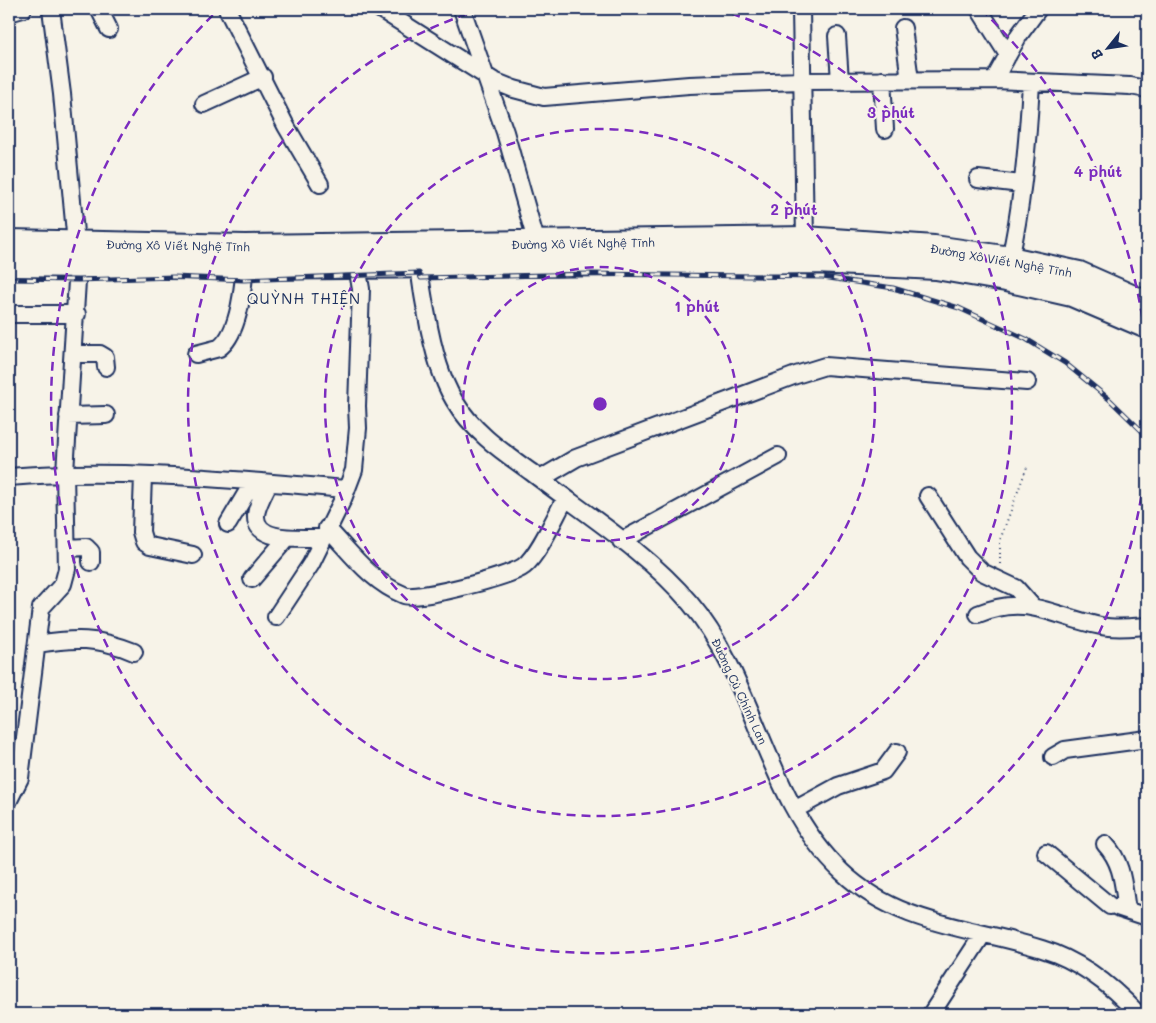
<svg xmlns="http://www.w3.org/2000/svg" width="1156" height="1023" viewBox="0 0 1156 1023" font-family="Mali,sans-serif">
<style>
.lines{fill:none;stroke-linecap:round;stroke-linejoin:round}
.minor-casing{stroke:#1b2f5e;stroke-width:20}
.highway-casing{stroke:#1b2f5e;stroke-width:28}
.path{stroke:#1b2f5e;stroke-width:2;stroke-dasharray:1 4;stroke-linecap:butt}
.minor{stroke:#f7f3e8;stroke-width:16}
.highway{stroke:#f7f3e8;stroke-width:24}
.rail-casing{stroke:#1b2f5e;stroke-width:5}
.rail{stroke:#f7f3e8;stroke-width:3;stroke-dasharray:9;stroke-linecap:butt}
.ring{fill:none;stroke:#7b2cbf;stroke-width:2.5;stroke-dasharray:9 6}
.labels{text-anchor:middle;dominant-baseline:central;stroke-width:4;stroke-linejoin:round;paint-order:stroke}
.street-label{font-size:12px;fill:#1b2f5e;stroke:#f7f3e8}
.quarter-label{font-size:15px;letter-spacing:1px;fill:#1b2f5e;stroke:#f7f3e8}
.centre{fill:#7b2cbf;stroke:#f7f3e8;stroke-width:2.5}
.ring-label{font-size:15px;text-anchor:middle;font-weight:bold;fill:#7b2cbf;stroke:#f7f3e8;stroke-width:4;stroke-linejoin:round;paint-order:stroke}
</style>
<rect width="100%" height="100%" fill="#f7f3e8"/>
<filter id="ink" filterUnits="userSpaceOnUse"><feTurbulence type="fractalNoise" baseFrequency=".02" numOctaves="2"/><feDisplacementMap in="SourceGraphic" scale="10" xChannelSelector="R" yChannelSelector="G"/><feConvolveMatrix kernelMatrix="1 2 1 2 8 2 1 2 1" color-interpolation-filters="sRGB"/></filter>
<g filter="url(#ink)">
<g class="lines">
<defs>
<path id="minor" d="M99,9L109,29
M227,9L286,126L320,184
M380,9L494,81L514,89L544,97L689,85L801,81L994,80L1130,86L1147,89
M462,9L505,132L537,244
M801,9L805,239
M979,9L1008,55
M9,13L23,9
M903,28L910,80
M837,36L840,81
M882,80L885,129
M994,80L1019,35L1038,9
M204,104L263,77
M978,179L1021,184
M419,256C419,276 423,296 427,316C432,345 439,375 454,400C472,431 503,452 531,472C584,513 646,551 690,603C757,682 765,800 842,872C899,926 973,927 1042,949C1079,960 1112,986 1138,1014
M1010,259C1023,202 1028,141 1031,82
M9,314H77
M73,354H100L105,357L106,367
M196,354L219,348C240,333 244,283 245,258
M68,416L106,415
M143,476L141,532L144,542L150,546L193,555
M9,477C121,468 235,480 347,489
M540,479L576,458L796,375L825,366L1027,382
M269,483C264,493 257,505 256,515C254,544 305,537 322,538
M928,496L967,557L982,572L1016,588L1032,606
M228,524L253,482
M327,528C351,553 371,582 404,595C417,601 512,576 524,566C539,554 555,517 565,499
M621,541L778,456
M67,548L86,547L91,552V562
M252,579L287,538
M978,614C1028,593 1053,617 1101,626C1116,629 1132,627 1147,626
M276,617L311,564L343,499L354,470L358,428L357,406L361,289L355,255
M37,644C74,638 98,637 134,652
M1053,757L1065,750L1147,739
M9,800L20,778L41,608L63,584L67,569L65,472L78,265L62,94L51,9
M796,809L838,786L883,771L897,752
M1105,844C1123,863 1123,885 1127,910
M1046,853L1110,906
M1117,907L1147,917
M931,1014L983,934"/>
<path id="highway" d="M9,242L245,247L805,239L934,248L1010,259L1079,274L1147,304
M9,264L245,267L816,261L936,267L1006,279L1072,294L1147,326"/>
</defs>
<use href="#minor" class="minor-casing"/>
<use href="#highway" class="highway-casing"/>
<path class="path" d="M1000,564V540L1028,464"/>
<use href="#minor" class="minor"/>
<use href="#highway" class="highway"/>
<defs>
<path id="rail" d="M9,279L78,280L174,277L244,280L419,273L421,278L590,274L823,277L893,288L959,308L1026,339L1065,363L1109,399L1147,436"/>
</defs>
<use href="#rail" class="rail-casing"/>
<use href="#rail" class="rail"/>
</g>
</g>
<g class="ring">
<circle cx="600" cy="404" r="137"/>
<circle cx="600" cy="404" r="275"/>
<path d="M717 9A412 412 0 1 1 483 9"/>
<path d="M1147 452A549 549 0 1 1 219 9M981 9A549 549 0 0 1 1147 356"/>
</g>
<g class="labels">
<g class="street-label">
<text transform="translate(583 243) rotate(-1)">Đường Xô Viết Nghệ Tĩnh</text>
<text transform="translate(178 245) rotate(1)">Đường Xô Viết Nghệ Tĩnh</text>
<text transform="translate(1001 260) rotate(10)">Đường Xô Viết Nghệ Tĩnh</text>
<text transform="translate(740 691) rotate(65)">Đường Cù Chính Lan</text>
</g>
<g class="quarter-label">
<text x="304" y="298">QUỲNH THIỆN</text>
</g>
</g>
<circle cx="600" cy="404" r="8" class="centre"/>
<g class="ring-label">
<text x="891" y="118">3 phút</text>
<text x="1098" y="177">4 phút</text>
<text x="794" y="215">2 phút</text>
<text x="697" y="312">1 phút</text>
</g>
<rect width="1156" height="1023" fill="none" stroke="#f7f3e8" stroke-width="30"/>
<rect x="15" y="15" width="1126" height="993" fill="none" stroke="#1b2f5e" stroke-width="2" filter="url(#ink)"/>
<g transform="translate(1108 48) rotate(240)" stroke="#f7f3e8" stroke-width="4" paint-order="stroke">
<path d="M0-4L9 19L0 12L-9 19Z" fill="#1b2f5e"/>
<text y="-8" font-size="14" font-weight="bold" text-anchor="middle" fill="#1b2f5e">B</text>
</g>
</svg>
